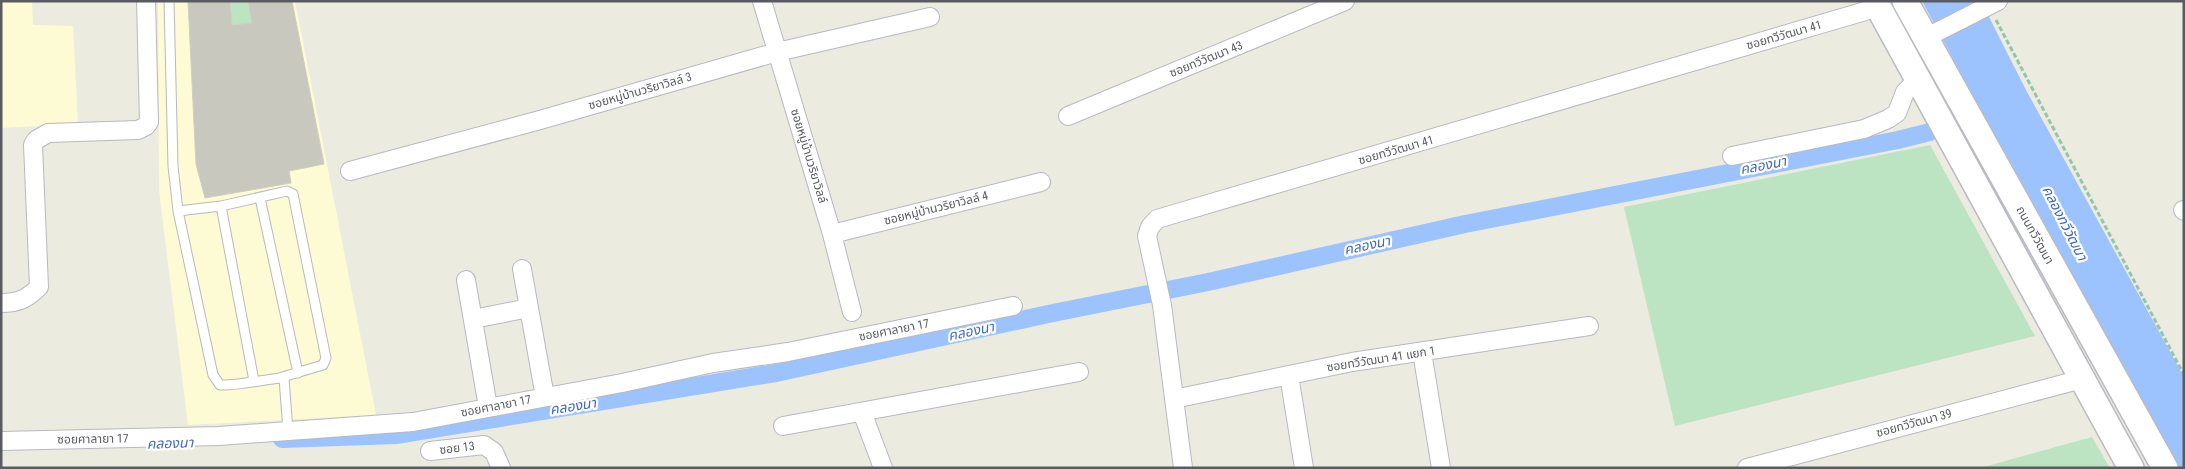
<svg xmlns="http://www.w3.org/2000/svg" width="2185" height="469" viewBox="0 0 2185 469" font-family="'Roboto Condensed','Noto Sans Thai',sans-serif">
<style>
.commercial{fill:#fdfbd3}
.green{fill:#bce4c3}
.water{fill:#9dc3ff}
.lines{fill:none;stroke-linecap:round;stroke-linejoin:round}
.canal{stroke:#9dc3ff;stroke-width:18}
.building{fill:#c9c8bf;stroke:#d0cebe}
.lane-casing{stroke:#b8b9bf;stroke-width:11}
.street-casing{stroke:#b8b9bf;stroke-width:20}
.secondary-casing{stroke:#b9bbc2;stroke-width:28}
.path{stroke:#95c5ab;stroke-width:3;stroke-dasharray:5 2.5;stroke-linecap:butt}
.lane{stroke:#fff;stroke-width:9}
.street{stroke:#fff;stroke-width:18}
.secondary{stroke:#fff;stroke-width:25}
.labels{text-anchor:middle;dominant-baseline:central;stroke-width:4.5;stroke-linejoin:round;paint-order:stroke}
.street-label{font-size:12px;fill:#595b61;stroke:#fff}
.water-label{font-size:14px;font-style:italic;fill:#4068c1;stroke:#fff}
</style>
<rect width="100%" height="100%" fill="#ecebe0"/>
<path class="commercial" d="M1,1H32L33,25L73,26L78,124L1,128Z
M158,1H295L376,415L188,425L159,190Z"/>
<path class="green" d="M230,1H248L252,23L232,25Z
M1930,145L2035,336L1675,426L1624,207Z
M2092,437L2110,468H1980Z"/>
<path class="water" d="M1922,1H1981L2026,90L2184,377V468H2176L2066,270Z"/>
<g class="lines">
<path class="canal" d="M282,439L396,435L776,373L1053,313L1208,282L1465,224L1898,140L1930,132"/>
</g>
<path class="building" d="M188,1H230L232,25L252,23L248,1H292L324,164L289,171L291,183L205,198L196,164Z"/>
<g class="lines">
<defs>
<path id="lane" d="M169,1L173,166L178,211L213,375L220,385C238,386 264,379 284,378L288,431
M260,198L298,373
M221,206L254,381
M178,211L221,206L287,191L293,194L326,358L323,365L279,378"/>
<path id="street" d="M762,1L832,234L852,312
M1925,38L1998,1
M1068,116L1345,1
M1732,156L1864,129L1888,119L1897,113L1905,92L1918,79
M350,171L540,120L777,52L930,17
M2183,210L2184,211
M832,234L1041,182
M522,269L545,397
M466,280L488,407
M1,303C18,303 27,299 39,287L33,145L36,140L48,133L138,130L146,126L149,122L146,1
M473,319L529,308
M1422,352L1441,468
M1289,375L1304,468
M1174,399L1352,362L1589,326
M862,412L883,468
M783,426L1079,372
M1,441L219,436L413,422L622,383L713,363L788,352L1013,306
M430,451L484,445L494,452L501,468
M1183,468L1162,305L1147,236L1150,227L1157,219L1879,7
M1747,468L2082,379"/>
<path id="secondary" d="M1875,1L2131,468
M1905,1L2165,468"/>
</defs>
<use href="#lane" class="lane-casing"/>
<use href="#street" class="street-casing"/>
<use href="#secondary" class="secondary-casing"/>
<path class="path" d="M1996,20L2184,375"/>
<use href="#lane" class="lane"/>
<use href="#street" class="street"/>
<use href="#secondary" class="secondary"/>
</g>
<g class="labels">
<g class="street-label">
<text transform="translate(1784 35) rotate(-16)">ซอยทวีวัฒนา 41</text>
<text transform="translate(1206 59) rotate(-22)">ซอยทวีวัฒนา 43</text>
<text transform="translate(640 91) rotate(-16)">ซอยหมู่บ้านวริยาวิลล์ 3</text>
<text transform="translate(1396 150) rotate(-16)">ซอยทวีวัฒนา 41</text>
<text transform="translate(809 156) rotate(73)">ซอยหมู่บ้านวริยาวิลล์</text>
<text transform="translate(936 208) rotate(-14)">ซอยหมู่บ้านวริยาวิลล์ 4</text>
<text transform="translate(2035 235) rotate(61)">ถนนทวีวัฒนา</text>
<text transform="translate(894 330) rotate(-11)">ซอยศาลายา 17</text>
<text transform="translate(1381 359) rotate(-9)">ซอยทวีวัฒนา 41 แยก 1</text>
<text transform="translate(496 406) rotate(-11)">ซอยศาลายา 17</text>
<text transform="translate(1914 423) rotate(-15)">ซอยทวีวัฒนา 39</text>
<text transform="translate(93 439) rotate(-1)">ซอยศาลายา 17</text>
<text transform="translate(457 448) rotate(-7)">ซอย 13</text>
</g>
<g class="water-label">
<text transform="translate(1763 165) rotate(-11)">คลองนา</text>
<text transform="translate(2065 223) rotate(63)">คลองทวีวัฒนา</text>
<text transform="translate(1367 245) rotate(-12)">คลองนา</text>
<text transform="translate(971 331) rotate(-12)">คลองนา</text>
<text transform="translate(573 406) rotate(-9)">คลองนา</text>
<text transform="translate(170 443) rotate(-2)">คลองนา</text>
</g>
</g>
<rect width="2185" height="469" fill="none" stroke="#595b61" stroke-width="5"/>
</svg>
